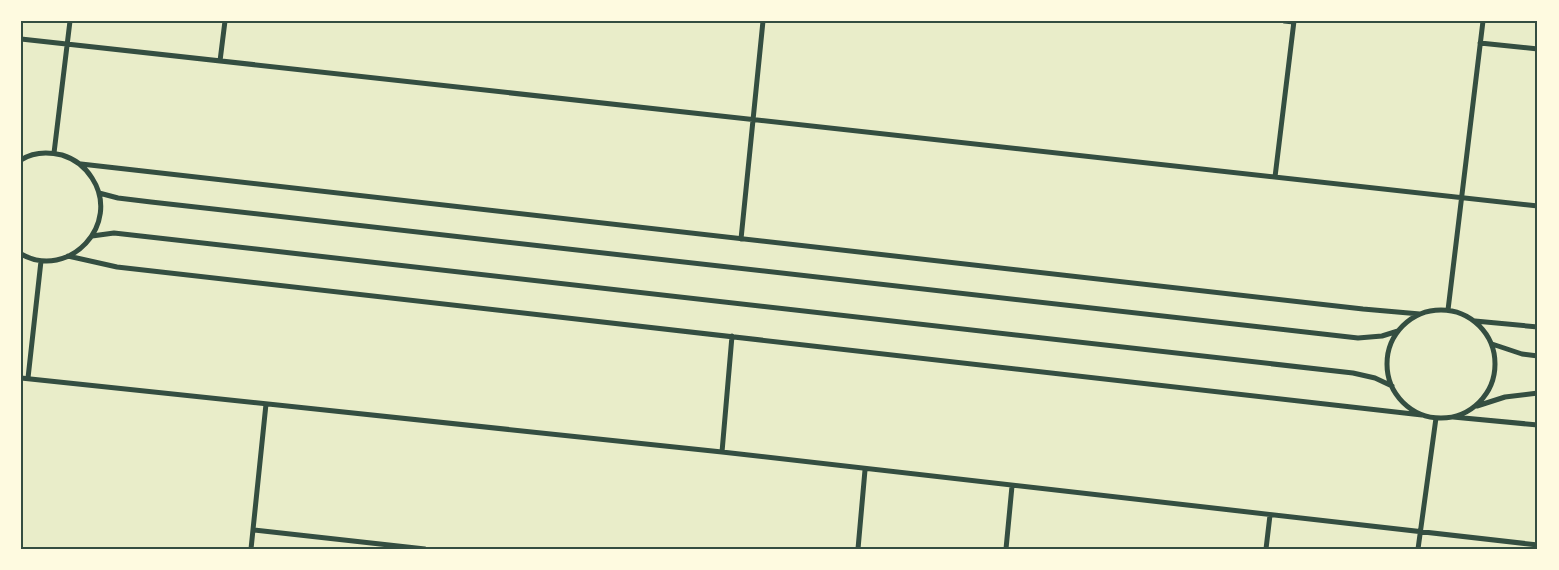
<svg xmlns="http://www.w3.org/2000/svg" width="1559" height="570" viewBox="0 0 1559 570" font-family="Poppins,sans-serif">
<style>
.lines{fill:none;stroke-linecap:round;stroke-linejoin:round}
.minor{stroke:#344e41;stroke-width:5}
.neatline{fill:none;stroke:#344e41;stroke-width:2}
</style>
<rect width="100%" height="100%" fill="#e9edc9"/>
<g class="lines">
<path class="minor" d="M1284,21L1294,22
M21,39L1538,206
M1480,43L1538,49
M220,61L225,21
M54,153L70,21
M21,160C33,152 49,152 62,155C75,159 85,167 92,178C122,224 69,281 21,254
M81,164L1363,309L1420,314
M1275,177L1294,21
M99,193L118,198L151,202L1358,338L1382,336L1398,331
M92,236L114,233L1353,373L1375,378L1392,386
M741,239L763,21
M68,256L117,267L1422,415
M1448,310L1483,21
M1387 364a54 54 0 1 1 108 0a54 54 0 1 1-108 0Z
M1475,321L1538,327
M1492,344L1522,354L1538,356
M21,378L722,452L1538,545
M28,378L41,261
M1477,406L1505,397L1538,393
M1453,417L1538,425
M722,452L732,336
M254,530L425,549
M251,549L266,404
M858,549L865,470
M1006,549L1012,486
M1266,549L1270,515
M1418,549L1436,418"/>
</g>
<rect width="1559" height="570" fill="none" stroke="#fefae0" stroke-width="45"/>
<rect x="22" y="22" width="1514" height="526" class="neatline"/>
</svg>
